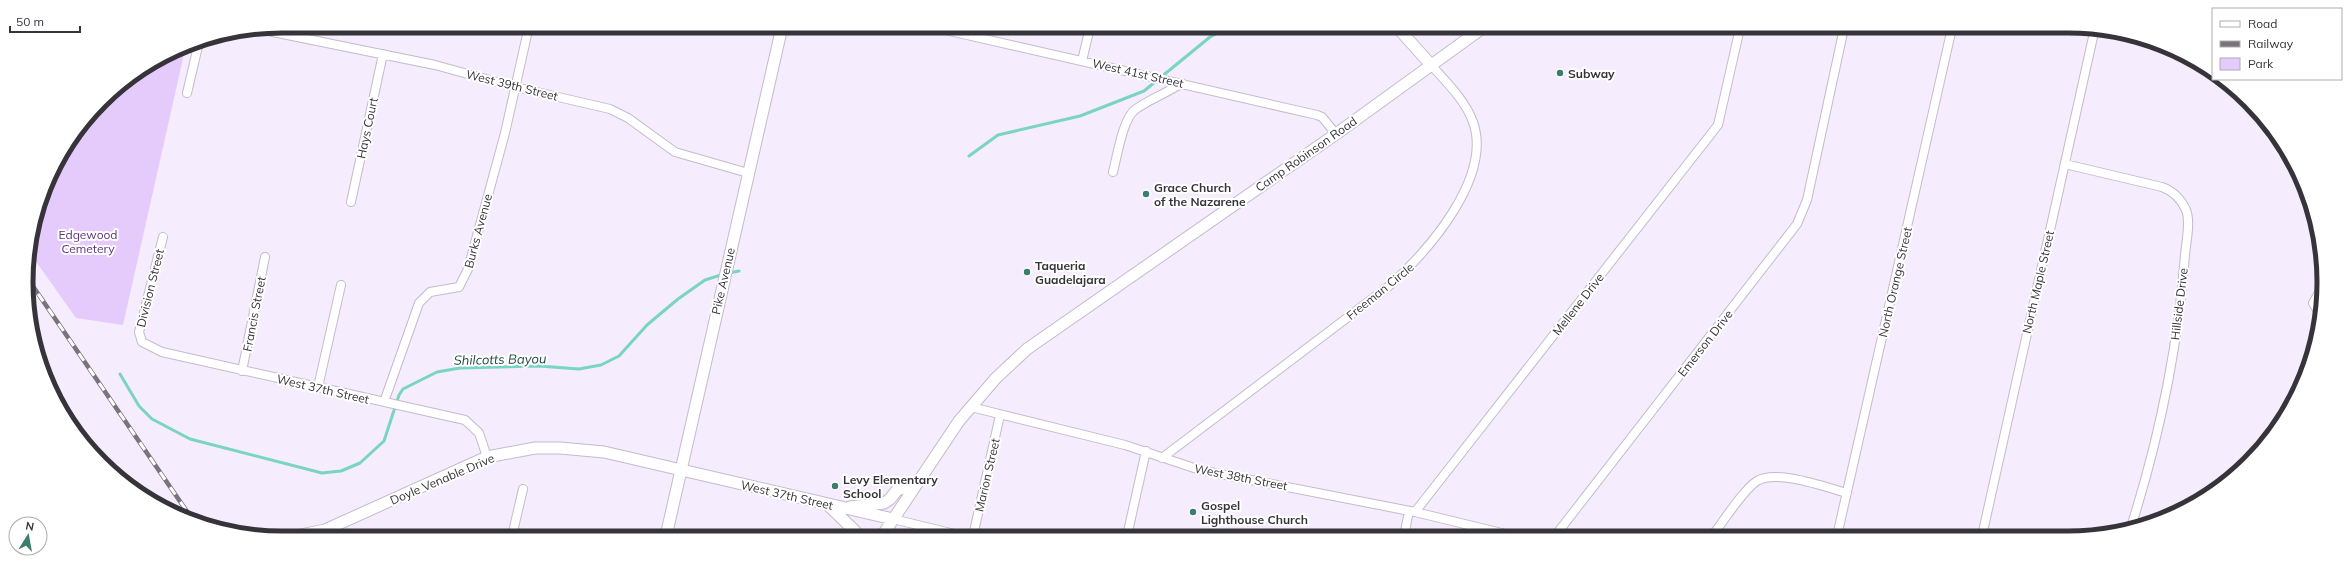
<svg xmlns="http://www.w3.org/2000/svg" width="2350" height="564" viewBox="0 0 2350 564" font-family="Mulish,sans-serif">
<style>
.green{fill:#e4cbfc}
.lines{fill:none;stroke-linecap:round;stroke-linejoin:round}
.stream{stroke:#7ad5c0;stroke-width:3}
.street-casing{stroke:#c4bacd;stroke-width:10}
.secondary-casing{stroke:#c4bacd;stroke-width:13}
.street{stroke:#fff;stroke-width:8}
.secondary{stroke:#fff;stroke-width:11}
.rail-casing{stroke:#78737d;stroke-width:4.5}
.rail{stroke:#fff;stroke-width:3;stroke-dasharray:9;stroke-linecap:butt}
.poi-dot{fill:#3b7d6e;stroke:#fff;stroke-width:1.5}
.labels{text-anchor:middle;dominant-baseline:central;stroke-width:4;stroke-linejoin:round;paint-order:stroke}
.street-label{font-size:12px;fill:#36333a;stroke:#fff}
.poi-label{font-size:12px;font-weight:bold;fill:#36333a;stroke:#fff;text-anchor:start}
.park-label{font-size:12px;fill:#5c337c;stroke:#fff}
.water-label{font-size:13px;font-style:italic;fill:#1f4940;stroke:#fff}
.rim{fill:none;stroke:#36333a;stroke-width:5}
</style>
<rect width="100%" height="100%" fill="#f5ecfd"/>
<path class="green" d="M186,45L123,325L76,318L30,253L53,169L113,90Z"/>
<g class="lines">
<path class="stream" d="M969,156L998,135L1080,116L1144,91L1210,37L1230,27
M729,273L739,271
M120,374L139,406L152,419L190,439L322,473L341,471L360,463L384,441L399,395L403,389L437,372L460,368L539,366L579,369L601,365L619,356L647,325L678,299L705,280L724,274"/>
<defs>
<path id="street" d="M932,27L1317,115L1322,117L1336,134
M263,30L435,65L515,87L610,109L628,118L675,152L748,173
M1082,61L1090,27
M187,93L199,42
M2065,164L2162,187C2173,191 2181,199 2186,210C2191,222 2186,242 2185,255C2178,347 2159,439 2131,527
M1113,172C1117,157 1123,117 1136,109C1150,99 1167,93 1182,83
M351,202L383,54
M163,237L139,332L142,342L162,352L465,420L479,433L487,457
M2320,291L2313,303L2316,308L2321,311
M242,371L265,257
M318,387L341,285
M384,402L419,303L430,292L459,287L468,269L505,133L529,26
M971,407L1125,445L1200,470L1415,512L1514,536
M1162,458L1389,286C1427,253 1493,177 1473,122C1465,100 1447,83 1432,66
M1415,512L1718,125L1740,28
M893,519L963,536
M512,536L523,489
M973,536L1000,415
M1127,536L1146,451
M1404,536L1409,511
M1555,536L1797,224L1807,200L1844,28
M1712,536C1723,522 1743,490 1757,481C1776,469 1825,487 1847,493
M1837,536L1952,28
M1982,536L2095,28"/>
<path id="secondary" d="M1397,27L1432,66
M828,505L855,531L857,536
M850,507L884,503L890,499L897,490L916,484
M296,536L325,530L487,457L535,448H560L604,452L893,519
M666,536L782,27
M882,536L959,421L996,378L1027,349L1336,134L1484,27"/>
</defs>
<use href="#street" class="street-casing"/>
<use href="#secondary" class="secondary-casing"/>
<use href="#street" class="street"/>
<use href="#secondary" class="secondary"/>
<defs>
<path id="rail" d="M28,279L190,516"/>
</defs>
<use href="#rail" class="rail-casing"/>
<use href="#rail" class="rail"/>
</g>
<g class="poi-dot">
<circle cx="1560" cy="73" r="4"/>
<circle cx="1146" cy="194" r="4"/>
<circle cx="1027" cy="272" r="4"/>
<circle cx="835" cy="486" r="4"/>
<circle cx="1193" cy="512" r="4"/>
</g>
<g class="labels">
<g class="street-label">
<text transform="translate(1138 73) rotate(13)">West 41st Street</text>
<text transform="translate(512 85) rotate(14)">West 39th Street</text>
<text transform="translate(367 128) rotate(-78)">Hays Court</text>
<text transform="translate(1306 154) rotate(-35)">Camp Robinson Road</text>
<text transform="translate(478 231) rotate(-75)">Burks Avenue</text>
<text transform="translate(723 281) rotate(-77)">Pike Avenue</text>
<text transform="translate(1895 282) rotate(-77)">North Orange Street</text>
<text transform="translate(2038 282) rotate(-77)">North Maple Street</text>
<text transform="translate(150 288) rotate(-76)">Division Street</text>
<text transform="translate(1380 291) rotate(-39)">Freeman Circle</text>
<text transform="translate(1578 304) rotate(-52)">Mellene Drive</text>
<text transform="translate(2179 304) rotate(-83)">Hillside Drive</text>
<text transform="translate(254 314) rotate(-79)">Francis Street</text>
<text transform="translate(1705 343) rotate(-52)">Emerson Drive</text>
<text transform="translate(323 389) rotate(13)">West 37th Street</text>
<text transform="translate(987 475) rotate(-77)">Marion Street</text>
<text transform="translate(1241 477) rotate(11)">West 38th Street</text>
<text transform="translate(442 479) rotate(-23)">Doyle Venable Drive</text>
<text transform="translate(787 495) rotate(13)">West 37th Street</text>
</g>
<g class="poi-label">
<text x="1568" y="73">Subway</text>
<text x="1154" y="187">Grace Church<tspan x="1154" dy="14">of the Nazarene</tspan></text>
<text x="1035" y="265">Taqueria<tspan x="1035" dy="14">Guadelajara</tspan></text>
<text x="843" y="479">Levy Elementary<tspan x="843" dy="14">School</tspan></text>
<text x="1201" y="505">Gospel<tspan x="1201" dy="14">Lighthouse Church</tspan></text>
</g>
<g class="park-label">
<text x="88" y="234">Edgewood<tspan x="88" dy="14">Cemetery</tspan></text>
</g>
<g class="water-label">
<text transform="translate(500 359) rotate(-1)">Shilcotts Bayou</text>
</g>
</g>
<path d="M0 0H2350V564H0ZM282 33H2068A249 249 0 0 1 2317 282V282A249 249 0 0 1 2068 531H282A249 249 0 0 1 33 282V282A249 249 0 0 1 282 33Z" fill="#fff" fill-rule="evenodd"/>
<path class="rim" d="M282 33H2068A249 249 0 0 1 2317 282V282A249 249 0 0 1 2068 531H282A249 249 0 0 1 33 282V282A249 249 0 0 1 282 33Z"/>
<rect x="2212" y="8" width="130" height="72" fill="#ffffff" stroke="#afadb0"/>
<rect x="2220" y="21" width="20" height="6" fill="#ffffff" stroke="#afadb0"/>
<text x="2248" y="28" font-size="12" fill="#36333a">Road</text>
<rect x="2220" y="41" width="20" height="6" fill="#78737d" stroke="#afadb0"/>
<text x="2248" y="48" font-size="12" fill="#36333a">Railway</text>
<rect x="2220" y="58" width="20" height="12" fill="#e4cbfc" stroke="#afadb0"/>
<text x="2248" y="68" font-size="12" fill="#36333a">Park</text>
<g transform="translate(28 536) rotate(11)"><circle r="19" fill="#ffffff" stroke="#afadb0"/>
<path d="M0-3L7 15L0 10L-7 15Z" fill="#3b7d6e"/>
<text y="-6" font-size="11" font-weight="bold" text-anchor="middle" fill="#36333a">N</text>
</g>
<path d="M10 26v6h70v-6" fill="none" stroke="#36333a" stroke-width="2"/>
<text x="16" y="26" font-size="12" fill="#36333a" stroke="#ffffff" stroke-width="3" paint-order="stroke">50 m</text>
</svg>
